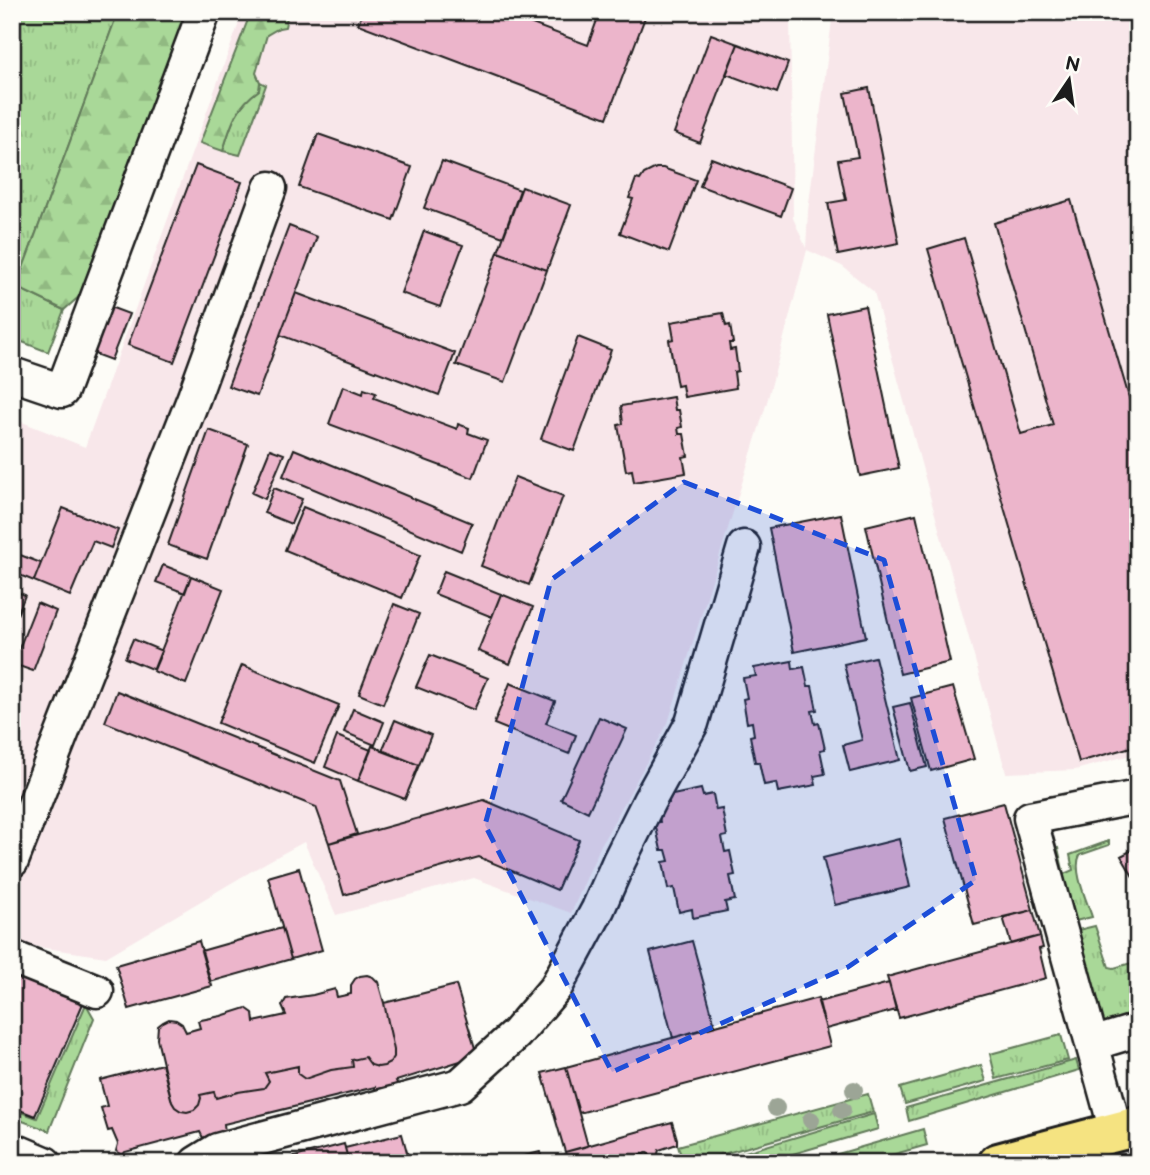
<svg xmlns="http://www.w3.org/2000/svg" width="1150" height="1175" viewBox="0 0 1150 1175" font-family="'Balsamiq Sans',sans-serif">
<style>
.built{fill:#f8e7ea}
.grass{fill:url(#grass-tufts);stroke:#627a5a;stroke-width:2}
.forest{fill:url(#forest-firs);stroke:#627a5a;stroke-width:2}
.building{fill:#ecb5cb;stroke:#1c1c1c;stroke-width:2}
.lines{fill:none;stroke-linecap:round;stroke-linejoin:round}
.minor-casing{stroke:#1c1c1c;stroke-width:37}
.major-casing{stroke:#1c1c1c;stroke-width:44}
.minor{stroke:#fdfcf7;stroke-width:32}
.major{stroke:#f5e381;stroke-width:38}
.tree{fill:#9ca596}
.marked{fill:#1d4ed8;fill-opacity:0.2;stroke:#1d4ed8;stroke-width:5;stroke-dasharray:14 9;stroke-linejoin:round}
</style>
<defs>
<pattern id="grass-tufts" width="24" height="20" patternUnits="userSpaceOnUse" patternTransform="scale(1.75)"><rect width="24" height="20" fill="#a9d898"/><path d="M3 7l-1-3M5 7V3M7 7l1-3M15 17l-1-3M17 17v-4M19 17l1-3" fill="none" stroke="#91b982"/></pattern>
<pattern id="forest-firs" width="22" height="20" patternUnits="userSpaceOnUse" patternTransform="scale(1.75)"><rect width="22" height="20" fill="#a9d898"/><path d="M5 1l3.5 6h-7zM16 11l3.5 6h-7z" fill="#91b982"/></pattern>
</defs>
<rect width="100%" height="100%" fill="#fdfcf7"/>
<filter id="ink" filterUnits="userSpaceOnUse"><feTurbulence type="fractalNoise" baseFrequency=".0143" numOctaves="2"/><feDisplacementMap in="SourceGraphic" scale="14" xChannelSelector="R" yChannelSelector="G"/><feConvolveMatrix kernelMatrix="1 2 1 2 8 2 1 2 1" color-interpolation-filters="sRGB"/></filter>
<g filter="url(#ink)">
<path class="built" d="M243,12H790L793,218L806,248L808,211L833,12H1138V753L1075,770L1006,773L874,292L842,266L807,250L767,402L668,723L601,845L571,913L474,878L336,915L304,842L267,862L106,957L12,943V418L85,447Z"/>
<path class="grass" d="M12,12H118L16,287L64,310L48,352L12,338Z
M260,82L266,85L240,155L223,151C231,125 235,107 259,90Z
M1109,841V845L1080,855C1072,870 1087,901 1092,917L1071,922L1052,850L1058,848L1064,874L1073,870L1070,855Z
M1095,926L1109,967L1114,968L1138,961V1018L1107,1023L1100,1019L1074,931Z
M86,1004L94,1018L49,1131L12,1117V1109L37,1118Z
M1061,1035L1068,1060L996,1079L990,1054Z
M1076,1060L1079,1070L909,1121L906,1108Z
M981,1065L986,1081L905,1104L900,1088Z
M868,1094L873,1112L691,1163H683L678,1146Z
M874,1114L878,1129L762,1163H708Z
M923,1129L927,1145L863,1163H807Z"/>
<path class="forest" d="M118,12H193L90,287L64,310L16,287Z
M251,12H280L287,17L285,27L279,28L267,35L256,73L260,82L259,90C235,107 231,125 223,151L200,143Z"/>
<path class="building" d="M363,12H500L588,45L600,12H647L607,118L358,24Z
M711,34L738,44L700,143L674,133Z
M738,44L788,63L777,93L726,74Z
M869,88L899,243L838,255L828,203L846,200L838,160L858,157L845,93Z
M318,134L412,167L393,220L299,187Z
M711,158L791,188L781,216L700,186Z
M442,161L520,190L503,237L424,208Z
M196,165L242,182L174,362L128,345Z
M656,168H663L696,180L669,252L620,233L633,199L629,198L636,179L640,180L644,174Z
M522,187L571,205L547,270L498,252Z
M1071,200L1138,428V745L1079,762L928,249L964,238L1021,434L1053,425L994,223Z
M289,226L317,237L257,396L228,386Z
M424,231L463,245L440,307L401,293Z
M498,252L547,270L505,382L456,365Z
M296,293L455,353L439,395L280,335Z
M865,306L899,468L860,476L827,314Z
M110,307L129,314L111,360L92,353Z
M723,313L726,326L730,325L733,343H729L730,350L735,349L738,371L734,372L736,388L684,397L682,385L677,386L669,340L674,339L671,322Z
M578,337L611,350L574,451L541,439Z
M343,386L363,394L364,389L376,393L374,398L457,429L458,424L469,428L468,433L487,440L473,478L329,424Z
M673,397L675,410H679L682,427L678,428L679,434H684L688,456L683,457L686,473L634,482L632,470L626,471L618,425L623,424L621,406Z
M209,430L248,444L207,559L168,545Z
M270,449L284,454L265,499L252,493Z
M294,449L472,523L461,551L283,476Z
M515,477L563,496L529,585L481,566Z
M274,488L302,499L291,524L264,513Z
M303,507L420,555L402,598L285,550Z
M63,508L118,530L111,548L93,541L70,596L34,581Z
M841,514L866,637L794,652L769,528Z
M916,514L950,662L900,674L866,526Z
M15,553L41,563L34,581L12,572V560Z
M163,565L191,576L185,593L156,582Z
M444,571L501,594L492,617L435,594Z
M191,576L223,589L186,684L153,671Z
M12,590L25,595L12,628Z
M501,594L533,607L510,664L478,651Z
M37,603L56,611L33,671L13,664Z
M394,604L419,614L383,704L359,694Z
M133,639L162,651L154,670L125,658Z
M430,655L488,678L474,710L416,687Z
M875,657L900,760L850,772L843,745L862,740L844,664Z
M792,661L793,669L804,667L808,686H812L817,710L812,711L815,724L819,723L825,749L820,750L825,774L814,776L816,785L778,792L776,783L764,785L759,762H755L750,736L754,735L752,722L747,723L743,699L747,698L743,678L756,676L754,668Z
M242,665L339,705L315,763L218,723Z
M510,683L555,701L546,723L576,735L569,754L494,724Z
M953,687L974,759L931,771L911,698Z
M117,691L340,781L357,834L329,843L316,807L105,722Z
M910,703L927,767L910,771L893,707Z
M353,709L384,722L375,745L344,732Z
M599,717L627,729L588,812L561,799Z
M395,720L431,735L419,765L382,751Z
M337,736L371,750L358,781L325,767Z
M372,746L419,765L405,799L358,781Z
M701,789L703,796L713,794L716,810L722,809L727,836L722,837L725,852L730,851L735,875L730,876L735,900L725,902L727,911L693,918L692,909L679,912L674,888L668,889L663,862L669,861L666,850H661L655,823L660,822L657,806L669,803L668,796Z
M484,800L579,840L557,890L479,857L344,895L329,843Z
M1004,803L1033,910L974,925L945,818Z
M899,839L910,887L835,905L823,858Z
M1138,847V885L1121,856Z
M299,868L322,950L291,959L268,877Z
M1033,910L1040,936L1011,944L1003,917Z
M282,928L291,959L210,982L201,951Z
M1040,936L1043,948L1039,949L1046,978L899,1018L887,977Z
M199,941L212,986L129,1009L116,965Z
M692,941L715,1025L673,1038L650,952Z
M12,971L84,1001L35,1116L12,1107Z
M367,975L373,977L378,982L384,1003L394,1050V1057L390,1063L384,1066L378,1067L371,1065L365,1057L352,1060L353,1067L331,1070L305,1079L298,1074V1066L265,1073L269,1081L264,1088L238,1092L216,1098L214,1092L200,1095L201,1098L199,1105L194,1110L187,1112L181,1111L175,1107L172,1102L157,1039L158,1026L163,1022L169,1019L176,1020L182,1024L186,1032L200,1028L198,1021L201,1020L221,1016L246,1008L253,1013L254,1022L286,1015L282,1006L286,999L313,995L335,989L337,997L351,994V985L355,979L360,976Z
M889,983L896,1010L826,1029L818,1002Z
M456,985L475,1048L481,1051L470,1058L396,1081L399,1087L376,1094L375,1087L224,1124L225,1132L203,1138L200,1132L125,1152L123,1155L116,1151L118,1144L112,1130L108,1131L101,1108L107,1106L100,1080L162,1064L172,1102L175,1107L181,1111L187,1112L194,1110L199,1105L201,1098L200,1095L214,1092L216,1098L238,1092L264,1088L269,1081L265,1073L298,1066V1074L305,1079L331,1070L353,1067L352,1060L365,1057L371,1065L378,1067L384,1066L390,1063L394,1057V1050L384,1003Z
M818,998L830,1046L579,1113L566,1067Z
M566,1067L588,1146L565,1152L542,1073Z
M672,1122L677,1139V1144L659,1150L656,1161L647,1153L631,1158L629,1163H568L565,1152Z
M402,1134L410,1163H349L345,1148Z
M344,1144L349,1163H284L283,1160Z
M540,1152L543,1163H497Z"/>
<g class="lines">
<defs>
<path id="minor" d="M12,374L62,391L204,12
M12,861L194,397L270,188
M12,957L97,991
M1092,1044L1138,1030
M1116,1131L1030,818L1138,797
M12,1149L45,1163
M196,1163L217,1150L460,1085L516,1034L556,987L598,909L619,861L649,801L692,723L744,547"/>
<path id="major" d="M998,1163L1138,1126"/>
</defs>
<use href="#minor" class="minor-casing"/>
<use href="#major" class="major-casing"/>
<use href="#minor" class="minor"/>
<use href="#major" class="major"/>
</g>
<g class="tree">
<circle cx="854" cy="1090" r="9"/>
<circle cx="776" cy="1108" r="9"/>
<circle cx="842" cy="1110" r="9"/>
<circle cx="811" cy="1120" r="9"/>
</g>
</g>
<path class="marked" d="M684,482L884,560L976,880L848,967L612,1072L485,825L551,580Z"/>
<rect width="1150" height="1175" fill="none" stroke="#fdfcf7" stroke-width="42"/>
<rect x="21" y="21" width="1108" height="1133" fill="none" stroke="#1c1c1c" stroke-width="2.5" filter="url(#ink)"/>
<g transform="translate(1069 80) rotate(13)" stroke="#fdfcf7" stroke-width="5" paint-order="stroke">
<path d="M0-5L12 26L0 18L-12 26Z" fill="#1c1c1c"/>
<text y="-10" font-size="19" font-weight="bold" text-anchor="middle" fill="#1c1c1c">N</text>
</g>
</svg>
